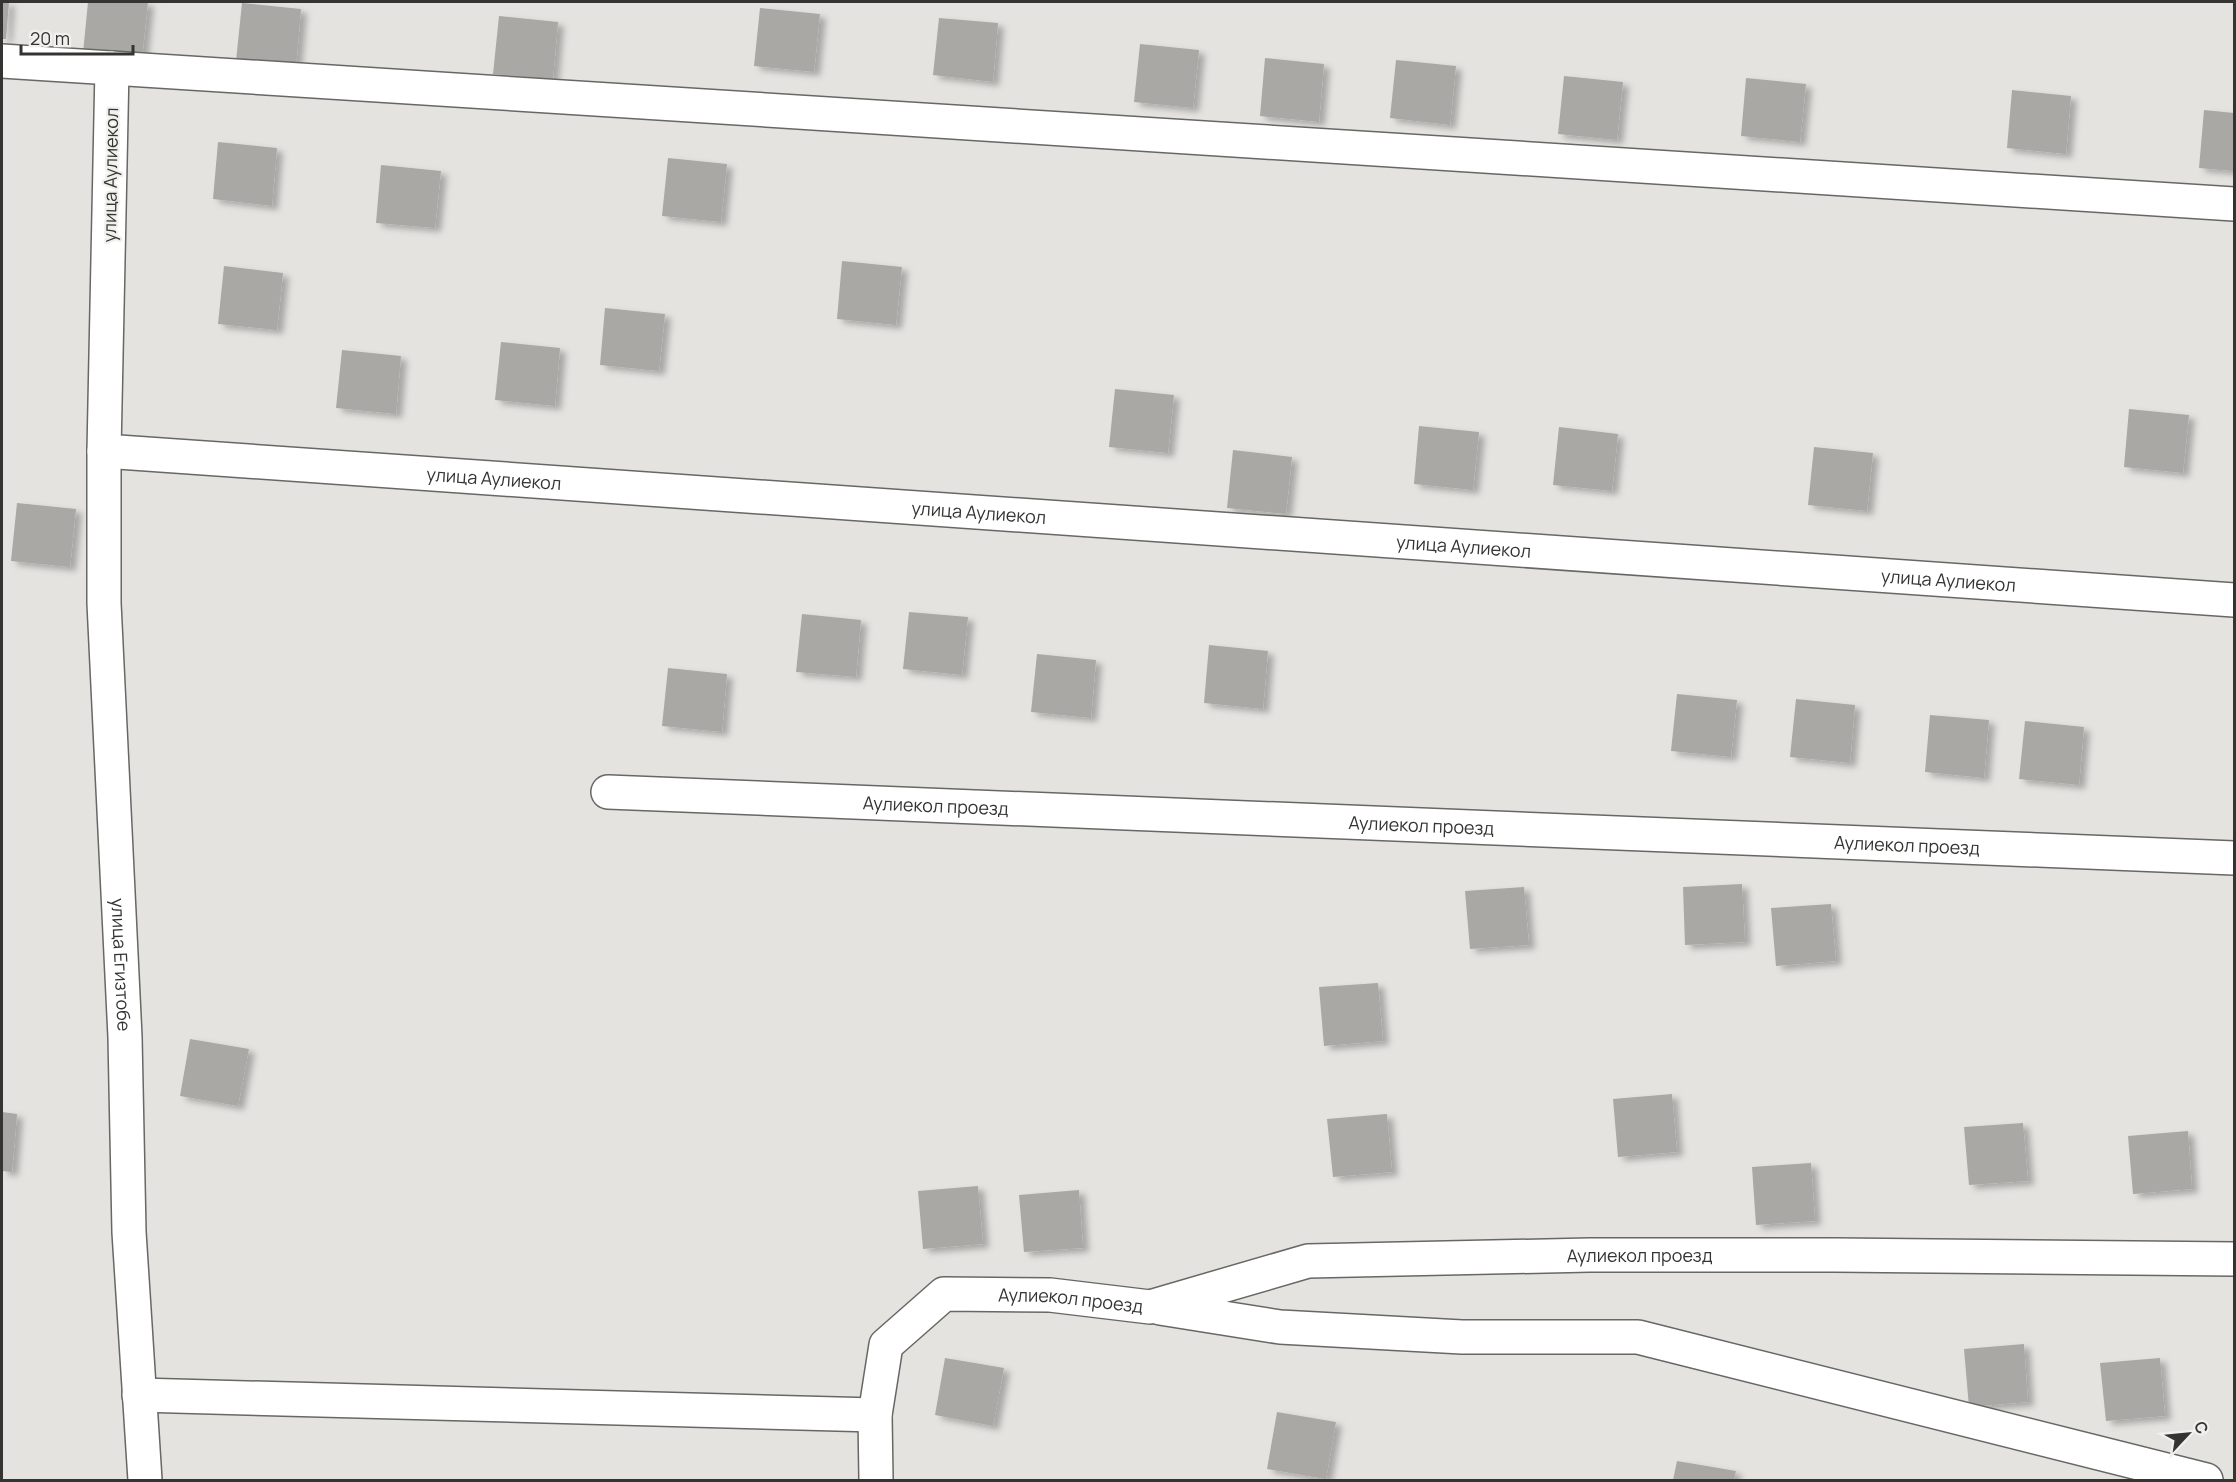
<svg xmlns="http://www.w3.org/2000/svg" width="2236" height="1482" viewBox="0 0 2236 1482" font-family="Manrope,sans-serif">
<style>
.building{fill:#a9a8a5;filter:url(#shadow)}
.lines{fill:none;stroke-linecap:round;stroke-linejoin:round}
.minor-casing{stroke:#686764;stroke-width:36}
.minor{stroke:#fff;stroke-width:33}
.labels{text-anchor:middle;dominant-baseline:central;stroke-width:4.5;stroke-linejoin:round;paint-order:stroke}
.street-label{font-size:18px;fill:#343433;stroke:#f1f0ed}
</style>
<defs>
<filter id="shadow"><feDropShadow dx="6" dy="4" stdDeviation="3" flood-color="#0004"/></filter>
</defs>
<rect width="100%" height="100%" fill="#e4e3e0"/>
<path class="building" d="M2,2H9L6,39H2Z
M88,2H148L142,58L83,53Z
M242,3L301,9L296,67L236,61Z
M760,8L820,14L814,72L754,66Z
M499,16L558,22L553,79L493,74Z
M939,18L998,23L993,82L933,75Z
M1140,44L1199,50L1193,108L1134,102Z
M1265,58L1324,64L1319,122L1260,116Z
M1396,60L1456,66L1450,125L1390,118Z
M1564,76L1623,82L1617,140L1558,134Z
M1746,78L1806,84L1800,142L1741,136Z
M2012,90L2071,96L2066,154L2007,148Z
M2204,110L2234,113V171L2199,168Z
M218,142L277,148L272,206L213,199Z
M668,158L727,164L721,222L662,216Z
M381,165L441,171L435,228L376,223Z
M842,261L902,267L896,325L837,319Z
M224,266L283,273L277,330L218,324Z
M605,308L665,314L659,371L600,365Z
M501,342L560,348L555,406L495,400Z
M342,350L401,356L396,414L336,408Z
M1115,389L1174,395L1168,453L1109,447Z
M2129,409L2189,415L2183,473L2124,467Z
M1419,426L1479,432L1473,490L1414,484Z
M1559,427L1618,434L1612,491L1553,485Z
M1814,447L1873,453L1867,511L1808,505Z
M1233,450L1292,457L1286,514L1227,508Z
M17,503L76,509L70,567L11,561Z
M909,612L968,617L962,675L903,669Z
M802,614L861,620L856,677L796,672Z
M1209,645L1268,651L1263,709L1204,703Z
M1037,654L1096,660L1091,718L1031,712Z
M668,668L727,674L722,732L662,726Z
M1677,694L1737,700L1731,757L1671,751Z
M1796,699L1855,705L1850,763L1790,757Z
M1930,715L1989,720L1984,778L1925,772Z
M2025,721L2084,727L2079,785L2019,779Z
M1742,884L1745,942L1685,945L1683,887Z
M1524,887L1529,945L1470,949L1465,891Z
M1831,904L1836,961L1776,966L1771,908Z
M1378,983L1383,1041L1324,1046L1319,987Z
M190,1039L249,1049L238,1106L180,1096Z
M1672,1094L1677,1152L1618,1157L1613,1099Z
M2,1112L17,1114L12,1172L2,1171Z
M1387,1114L1392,1172L1333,1177L1327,1119Z
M2023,1123L2028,1181L1969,1185L1964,1127Z
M2188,1131L2192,1189L2133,1194L2128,1136Z
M1811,1163L1815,1221L1756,1225L1752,1167Z
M978,1186L983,1244L923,1249L918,1191Z
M1079,1190L1083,1248L1024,1252L1019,1195Z
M2024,1344L2028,1402L1969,1407L1964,1349Z
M945,1358L1004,1368L993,1426L935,1415Z
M2160,1358L2165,1416L2106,1421L2100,1363Z
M1277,1412L1336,1422L1326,1479L1267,1469Z
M1677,1461L1736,1471L1734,1480H1673Z"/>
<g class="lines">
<defs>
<g id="minor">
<path d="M2,61L2234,204"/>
<path id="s1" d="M112,68L104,451L2234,600"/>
<path id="s2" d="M104,451V603L125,1037L129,1232L145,1480"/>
<path id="s3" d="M608,792L2234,858"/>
<path d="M1160,1308L1280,1327L1462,1337H1638L2206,1480"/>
<path d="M139,1395L875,1415"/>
<path id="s4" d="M876,1480L875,1415L886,1345L944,1294L1050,1295L1150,1307L1308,1261L1590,1255H1835L2234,1259"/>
</g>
</defs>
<use href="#minor" class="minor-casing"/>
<use href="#minor" class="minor"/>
</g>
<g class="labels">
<g class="street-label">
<text transform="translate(110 175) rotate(-89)">улица Аулиекол</text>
<text stroke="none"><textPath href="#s1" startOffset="774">улица Аулиекол</textPath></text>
<text stroke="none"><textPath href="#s1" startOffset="1260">улица Аулиекол</textPath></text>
<text stroke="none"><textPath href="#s1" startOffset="1746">улица Аулиекол</textPath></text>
<text stroke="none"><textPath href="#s1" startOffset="2232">улица Аулиекол</textPath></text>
<text stroke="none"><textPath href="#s3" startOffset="328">Аулиекол проезд</textPath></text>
<text stroke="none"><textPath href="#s3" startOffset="814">Аулиекол проезд</textPath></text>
<text stroke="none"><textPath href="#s3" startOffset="1300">Аулиекол проезд</textPath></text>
<text stroke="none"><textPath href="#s2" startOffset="514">улица Егизтобе</textPath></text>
<text stroke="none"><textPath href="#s4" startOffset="916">Аулиекол проезд</textPath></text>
<text stroke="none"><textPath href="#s4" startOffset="340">Аулиекол проезд</textPath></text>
</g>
</g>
<rect width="2236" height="1482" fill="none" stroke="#343433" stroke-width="6"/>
<g transform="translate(2188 1434) rotate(64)" stroke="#f1f0ed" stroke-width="4.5" paint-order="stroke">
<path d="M0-4.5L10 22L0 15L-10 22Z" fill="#343433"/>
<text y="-9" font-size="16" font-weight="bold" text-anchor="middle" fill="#343433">С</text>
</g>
<path d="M21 45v9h112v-9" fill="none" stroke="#343433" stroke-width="3"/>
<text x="30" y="45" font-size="18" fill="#343433" stroke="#f1f0ed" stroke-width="4.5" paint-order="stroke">20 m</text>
</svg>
